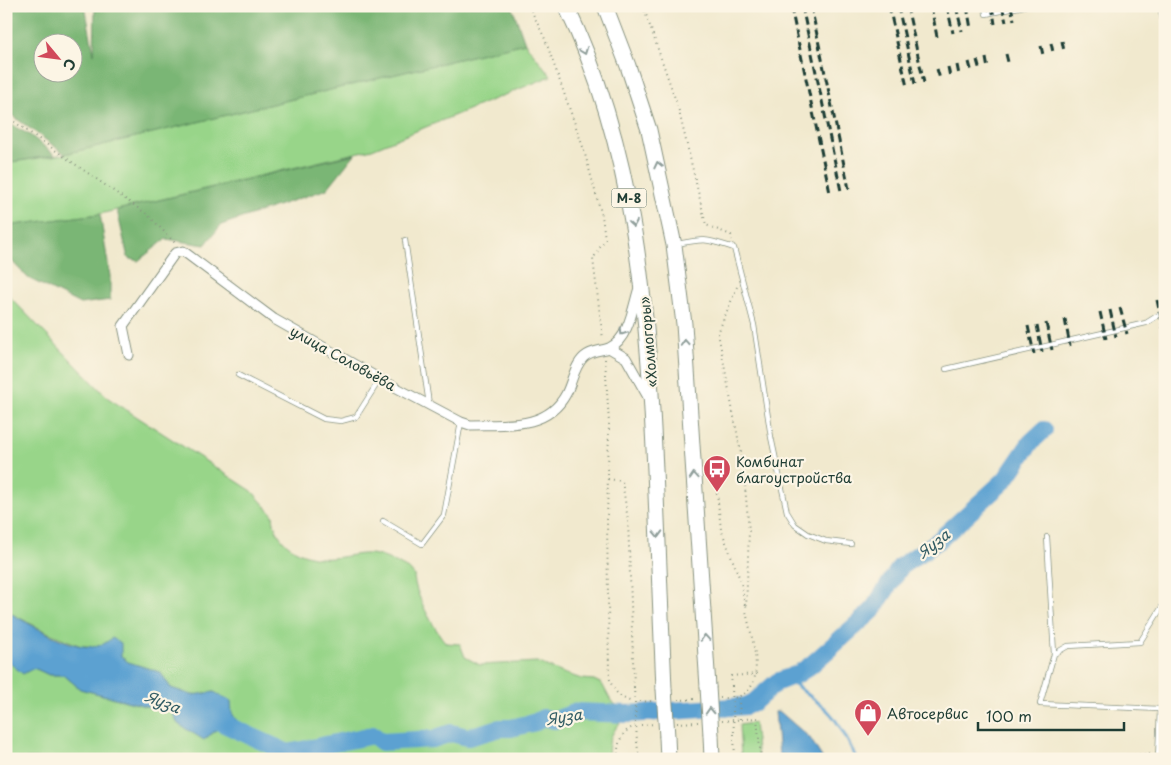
<svg xmlns="http://www.w3.org/2000/svg" width="1171" height="765" viewBox="0 0 1171 765" font-family="'Playpen Sans',sans-serif">
<style>
.green{fill:#98d589;stroke:#5c895e}
.forest{fill:#7ab675;stroke:#4c7a54;fill-rule:evenodd}
.water{fill:#5ca1d1;stroke:#3e6f82}
.lines{fill:none;stroke-linecap:round;stroke-linejoin:round}
.stream{stroke:#5ca1d1;stroke-width:3}
.river{stroke:#5ca1d1;stroke-width:18}
.service-casing{stroke:#889381;stroke-width:6}
.minor-casing{stroke:#889381;stroke-width:11}
.trunk-casing{stroke:#889381;stroke-width:17}
.path{stroke:#889381;stroke-width:2;stroke-dasharray:1 4;stroke-linecap:butt}
.service{stroke:#fff;stroke-width:4.5}
.minor{stroke:#fff;stroke-width:9}
.trunk{stroke:#fff;stroke-width:15}
.rail{stroke:#1f3d34;stroke-width:3;stroke-dasharray:8 4;stroke-linecap:butt}
.trunk-bridge-casing{stroke:#889381;stroke-width:17;stroke-linecap:butt}
.path-bridge{stroke:#889381;stroke-width:2;stroke-dasharray:1 4;stroke-linecap:butt}
.trunk-bridge{stroke:#fff;stroke-width:15}
.oneway{stroke:#8f9e9a}
.labels{text-anchor:middle;dominant-baseline:central;stroke-width:4.5;stroke-linejoin:round;paint-order:stroke}
.shield{fill:#fcf5e5;stroke:#617469;stroke-width:1}
.shield-label{font-size:12px;font-weight:bold;fill:#1f3d34}
.street-label{font-size:14px;fill:#1f3d34;stroke:#fcf5e5}
.poi-label{font-size:14px;fill:#1f3d34;stroke:#fcf5e5;text-anchor:start}
.water-label{font-size:15px;font-style:italic;fill:#315b63;stroke:#fcf5e5}
</style>
<rect width="100%" height="100%" fill="#fcf5e5"/>
<filter id="ink" filterUnits="userSpaceOnUse"><feTurbulence type="fractalNoise" baseFrequency=".02" numOctaves="2"/><feDisplacementMap in="SourceGraphic" scale="10" xChannelSelector="R" yChannelSelector="G"/><feConvolveMatrix kernelMatrix="1 2 1 2 8 2 1 2 1" color-interpolation-filters="sRGB"/></filter>
<filter id="wash" filterUnits="userSpaceOnUse"><feTurbulence type="fractalNoise" baseFrequency=".0096" numOctaves="4" result="noise"/><feDisplacementMap in="SourceGraphic" scale="20" xChannelSelector="R" yChannelSelector="G"/><feGaussianBlur stdDeviation="1.12" result="paint"/><feColorMatrix in="noise" values="0 0 0 0 0 0 0 0 0 0 0 0 0 0 0 0 0 1.4 0 .05"/><feComposite in="paint" operator="in"/></filter>
<g filter="url(#wash)">
<rect width="100%" height="100%" fill="#f1e9ce"/>
<path class="green" d="M525,43L551,76L372,149L100,214L6,226V163L65,154Z
M6,293L108,398L252,491L273,515C274,540 295,555 320,558C336,560 353,553 370,554C383,555 399,564 410,570L414,575C414,593 434,629 446,643L460,644L465,657L480,665L537,662L563,673L582,679L594,680L602,684L611,701L628,714C615,728 606,738 609,759H6V660L23,673L34,668L49,675H64L80,689L161,710H171L231,733L214,692L192,695L171,688L160,672L128,662L121,656L99,646H81L49,633L6,611Z
M754,723L758,759H745L741,756L739,725Z"/>
<path class="forest" d="M6,6H85L94,54L95,6H512L525,43L65,154L6,111ZM42,42H72V72H42Z
M6,122L30,135L55,155L6,163Z
M355,154L327,189L221,225L205,245L166,239L138,261L128,258L117,210Z
M100,214L110,276V300L80,304L28,278L6,255V226Z"/>
<path class="water" d="M6,611C29,623 73,652 98,646C103,645 108,641 112,638L121,643V656L128,662L160,672L171,688L192,695L214,692L231,701L232,713L243,731L231,733L217,729L204,740L178,724L171,710H161L80,689L64,675H49L34,668L23,674L6,660Z
M779,711L810,738L823,759H788L785,755H779L775,712Z"/>
<g class="lines">
<path class="stream" d="M789,677C800,692 815,698 828,711C841,724 848,743 857,759"/>
<path class="river" d="M220,722L288,753L373,735L382,742L433,739L451,733L468,737L500,728H511L536,722L543,718L555,720L577,712L628,714L746,706L754,702L777,682L798,674L811,665L872,611L901,566L938,541L1005,480L1031,442L1044,430"/>
</g>
</g>
<g filter="url(#ink)">
<g class="lines">
<defs>
<path id="service" d="M985,6L986,14L1024,6
M1160,6L1165,30
M405,240L429,404
M677,244C706,238 706,239 734,248L754,325L771,437L787,512L795,525L808,534L826,541L851,544
M946,369L1146,323L1165,311
M238,375L324,419L341,421L356,417L380,379
M383,521L422,544L444,515L461,422
M1047,537L1054,654
M1158,759L1160,709L1040,704L1054,654L1068,646L1140,642L1165,602"/>
<path id="minor" d="M609,348L626,358L648,397
M129,355L123,326L175,253L183,251L274,319L380,379L461,422L470,425C505,424 547,430 566,394C572,383 574,366 584,357C592,350 601,351 609,348C628,340 633,308 638,291"/>
<path id="trunk" d="M566,6C636,151 648,312 655,470C658,543 661,616 664,689
M605,6L628,66L649,130L674,245L684,324L708,687
M711,735L712,759
M667,737L668,759"/>
</defs>
<use href="#service" class="service-casing"/>
<use href="#minor" class="minor-casing"/>
<use href="#trunk" class="trunk-casing"/>
<path class="path" d="M529,6L545,39L583,147L602,216L605,239L593,259L603,339
M643,6L678,107L706,225L731,235L732,240
M6,116L148,215L176,244
M737,287L718,333L743,464L749,531L746,610
M605,359L609,423L607,520L609,676C612,690 619,698 633,702
M608,479L622,481L628,520L634,687
M717,493L721,529L741,582L745,606
M732,686L731,676L757,674
M720,698C726,698 734,699 740,696C769,684 750,634 746,611
M739,698L740,720
M678,700L696,699
M640,702L653,701
M722,721L757,718L761,759
M677,723L698,722
M641,725L655,724
M734,734L735,759
M637,742L639,759
M618,759C617,744 620,732 635,726
M1029,759L1152,754"/>
<use href="#service" class="service"/>
<use href="#minor" class="minor"/>
<use href="#trunk" class="trunk"/>
<path class="rail" d="M802,6L841,191
M811,6L849,189
M889,6L907,87
M898,6L915,84
M907,6L924,83
M931,6L937,37
M947,6L953,33
M956,6L962,31
M967,6L971,29
M992,6L995,24
M1002,6L1006,22
M1011,6L1014,20
M791,7L830,193
M1062,41L1064,51
M1051,43L1053,52
M1041,46L1043,55
M1006,54L1008,62
M986,58L988,69
M977,60L980,71
M969,62L972,73
M957,65L959,75
M948,67L950,77
M937,69L940,79
M1157,300L1163,328
M1120,308L1127,334
M1110,310L1116,337
M1100,312L1106,339
M1065,319L1070,346
M1046,323L1052,350
M1037,325L1042,352
M1028,326L1034,354"/>
<defs>
<path id="trunk-bridge" d="M708,687L711,735
M664,689L667,737"/>
</defs>
<use href="#trunk-bridge" class="trunk-bridge-casing"/>
<path class="path-bridge" d="M732,686L734,734
M634,687L637,742"/>
<use href="#trunk-bridge" class="trunk-bridge"/>
</g>
<defs><path id="oneway-chevron" d="M-2-3.5L2.5 0L-2 3.5" fill="none" stroke-width="1.6" stroke-linecap="round" stroke-linejoin="round" transform="scale(1.25)"/></defs>
<g class="oneway">
<use href="#oneway-chevron" transform="translate(584 51) rotate(69)"/>
<use href="#oneway-chevron" transform="translate(658 165) rotate(-103)"/>
<use href="#oneway-chevron" transform="translate(633 224) rotate(80)"/>
<use href="#oneway-chevron" transform="translate(623 332) rotate(122)"/>
<use href="#oneway-chevron" transform="translate(685 343) rotate(-94)"/>
<use href="#oneway-chevron" transform="translate(694 476) rotate(-94)"/>
<use href="#oneway-chevron" transform="translate(658 534) rotate(88)"/>
<use href="#oneway-chevron" transform="translate(705 638) rotate(-94)"/>
<use href="#oneway-chevron" transform="translate(710 711) rotate(-93)"/>
</g>
</g>
<defs>
<symbol id="bus-pin" viewBox="-11 -11 22 30"><path d="M0 17L-7.5 6A9.5 9.5 0 1 1 7.5 6Z" fill="#d1495b" stroke="#fcf5e5"/><path d="M-5-6H5V4H4V6H2V4H-2V6H-4V4H-5ZM-3.5-4V0h7V-4ZM-3.5 1.2v1.5H-2V1.2ZM2 1.2v1.5H3.5V1.2Z" fill="#fff"/></symbol>
<symbol id="shop-pin" viewBox="-11 -11 22 30"><path d="M0 17L-7.5 6A9.5 9.5 0 1 1 7.5 6Z" fill="#d1495b" stroke="#fcf5e5"/><path d="M-5-2.5h2.3a2.7 3.5 0 0 1 5.4 0H5L5.5 6h-11ZM-1.5-2.5h3a1.5 2.3 0 0 0-3 0Z" fill="#fff"/></symbol>
</defs>
<g fill-rule="evenodd">
<use href="#bus-pin" x="701" y="453" width="32" height="43"/>
<use href="#shop-pin" x="852" y="697" width="32" height="43"/>
</g>
<g class="labels">
<rect class="shield" x="611.5" y="188.5" width="35" height="19" rx="4"/>
<g class="shield-label">
<text x="629" y="198">М-8</text>
</g>
<g class="street-label">
<text transform="translate(648 342) rotate(-95)">«Холмогоры»</text>
<text transform="translate(343 358) rotate(29)">улица Соловьёва</text>
</g>
<g class="poi-label">
<text x="736" y="461">Комбинат<tspan x="736" dy="16">благоустройства</tspan></text>
<text x="887" y="713">Автосервис</text>
</g>
<g class="water-label">
<text transform="translate(933 543) rotate(-38)">Яуза</text>
<text transform="translate(163 701) rotate(21)">Яуза</text>
<text transform="translate(564 716) rotate(-9)">Яуза</text>
</g>
</g>
<rect width="1171" height="765" fill="none" stroke="#fcf5e5" stroke-width="25"/>
<g transform="translate(58 58) rotate(119)"><circle r="24" fill="#fcf5e5" stroke="#a4ab9e"/>
<path d="M0-4L9 19L0 12L-9 19Z" fill="#d1495b"/>
<text y="-8" font-size="14" font-weight="bold" text-anchor="middle" fill="#1f3d34">С</text>
</g>
<path d="M978 722v8h146v-8" fill="none" stroke="#1f3d34" stroke-width="2.5"/>
<text x="986" y="722" font-size="15" fill="#1f3d34" stroke="#fcf5e5" stroke-width="4" paint-order="stroke">100 m</text>
</svg>
